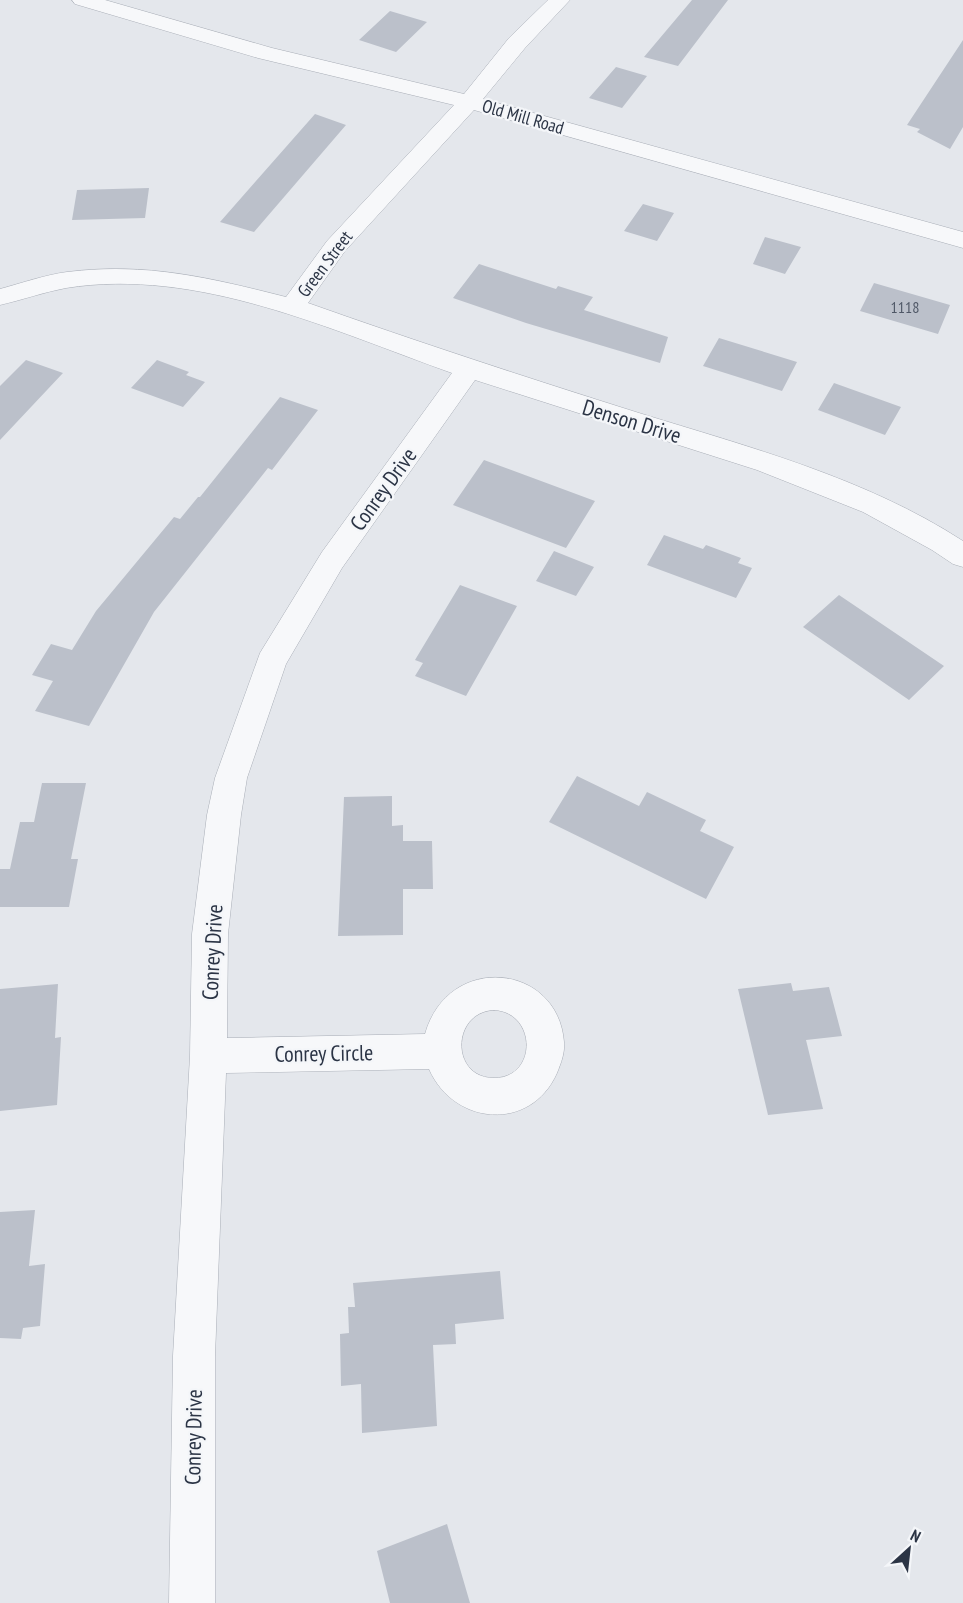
<svg xmlns="http://www.w3.org/2000/svg" width="963" height="1603" font-family="'PT Sans Narrow',sans-serif">
  <rect width="100%" height="100%" fill="#e4e7ec"/>
  <path fill="#bbc0ca" d="M692 0H728L678 66 644 57Z
    M390 11 427 22 396 52 359 40Z
    M963 40V127L950 149 917 132 920 129 907 125Z
    M616 67 647 76 622 108 589 98Z
    M315 114 346 125 254 232 220 222Z
    M149 188 145 218 72 220 77 190Z
    M643 204 674 213 657 241 624 231Z
    M765 237 801 247 785 274 753 264Z
    M479 264 556 289 558 286 593 297 584 310 668 337 660 363 526 323 453 298Z
    M874 283 950 305 938 334 860 311Z
    M719 338 797 362 782 391 703 366Z
    M26 360 63 373 0 440V386Z
    M157 360 189 372 186 375 205 382 183 407 131 388Z
    M834 383 901 407 885 435 818 410Z
    M280 397 318 410 272 470 268 468 154 612 89 726 35 711 53 681 32 675 51 644 72 650 96 611 174 517 180 519 198 497H200Z
    M484 460 595 501 566 548 453 505Z
    M664 535 703 549 706 545 741 558 738 563 752 568 736 598 647 565Z
    M554 551 594 567 576 596 536 581Z
    M460 585 517 606 466 696 415 676 423 663 415 660Z
    M839 595 944 666 909 700 803 627Z
    M577 776 639 806 647 792 706 820 700 831 734 847 706 899 549 822Z
    M42 783H86L71 859H78L69 907H0V869H10L20 822H34Z
    M392 796V826L403 825V841H432L433 889H403V935L338 936 344 797Z
    M791 983 793 991 829 987 842 1036 806 1040 823 1109 768 1115 738 989Z
    M58 984 55 1038 61 1037 57 1105 0 1111V989Z
    M35 1210 29 1266 45 1264 40 1326 23 1328 21 1339 0 1338V1212Z
    M500 1271 504 1319 455 1324 456 1344 433 1345 437 1426 362 1433 361 1384 341 1386 340 1334 349 1333 348 1307H355L353 1283Z
    M447 1524 470 1603H390L377 1551Z"/>
  <g fill="none" stroke-linecap="round" stroke-linejoin="round">
    <defs>
      <path id="minor" d="M72 0H105L272 48 464 94 509 38 548 0H570L525 48 483 99 963 232V248L474 110 345 251 308 303C418 342 528 378 639 413 749 447 866 478 963 541V567L953 564 932 550 863 512 757 470 475 380 342 568 286 664 247 778 241 815 228 934 227 1038 425 1034C448 952 558 963 564 1042 565 1053 561 1063 557 1073 531 1132 454 1126 429 1069L226 1073 215 1356V1603H169L173 1356 190 1056 192 934 207 815 215 778 260 653 322 552 452 373C331 330 198 267 66 288 44 292 22 300 0 305V289C22 283 45 275 67 272 146 262 211 278 286 297L327 241 454 105 258 58 75 4ZM494 1010C537 1012 538 1078 494 1078 450 1078 451 1012 494 1010Z"/>
    </defs>
    <use href="#minor" stroke="#a9aeb7" stroke-width="1"/>
    <use href="#minor" fill="#f7f8fa" fill-rule="evenodd"/>
  </g>
  <g text-anchor="middle" stroke-width="4.5" stroke-linejoin="round" paint-order="stroke">
    <g font-size="16" fill="#4f5766">
      <text x="905" y="313">1118</text>
    </g>
    <g font-size="18" fill="#2b3445" stroke="#f4f6f9">
      <text transform="translate(523 117) rotate(16)" y="6">Old Mill Road</text>
      <text transform="translate(325 264) rotate(-53)" y="6">Green Street</text>
    </g>
    <g font-size="22" fill="#2b3445" stroke="#f4f6f9">
      <text transform="translate(632 421) rotate(17)" y="8">Denson Drive</text>
      <text transform="translate(383 489) rotate(-54)" y="8">Conrey Drive</text>
      <text transform="translate(212 952) rotate(-87)" y="8">Conrey Drive</text>
      <text transform="translate(324 1053) rotate(-1)" y="8">Conrey Circle</text>
      <text transform="translate(193 1437) rotate(-89)" y="8">Conrey Drive</text>
    </g>
  </g>
  <g transform="translate(909 1549) rotate(27)" stroke="#f4f6f9" stroke-width="4.5" paint-order="stroke">
  <path d="M0-4.5L10 22L0 15L-10 22Z" fill="#2b3445"/>
  <text y="-9" font-size="16" font-weight="bold" text-anchor="middle" fill="#2b3445">N</text>
  </g>
</svg>
